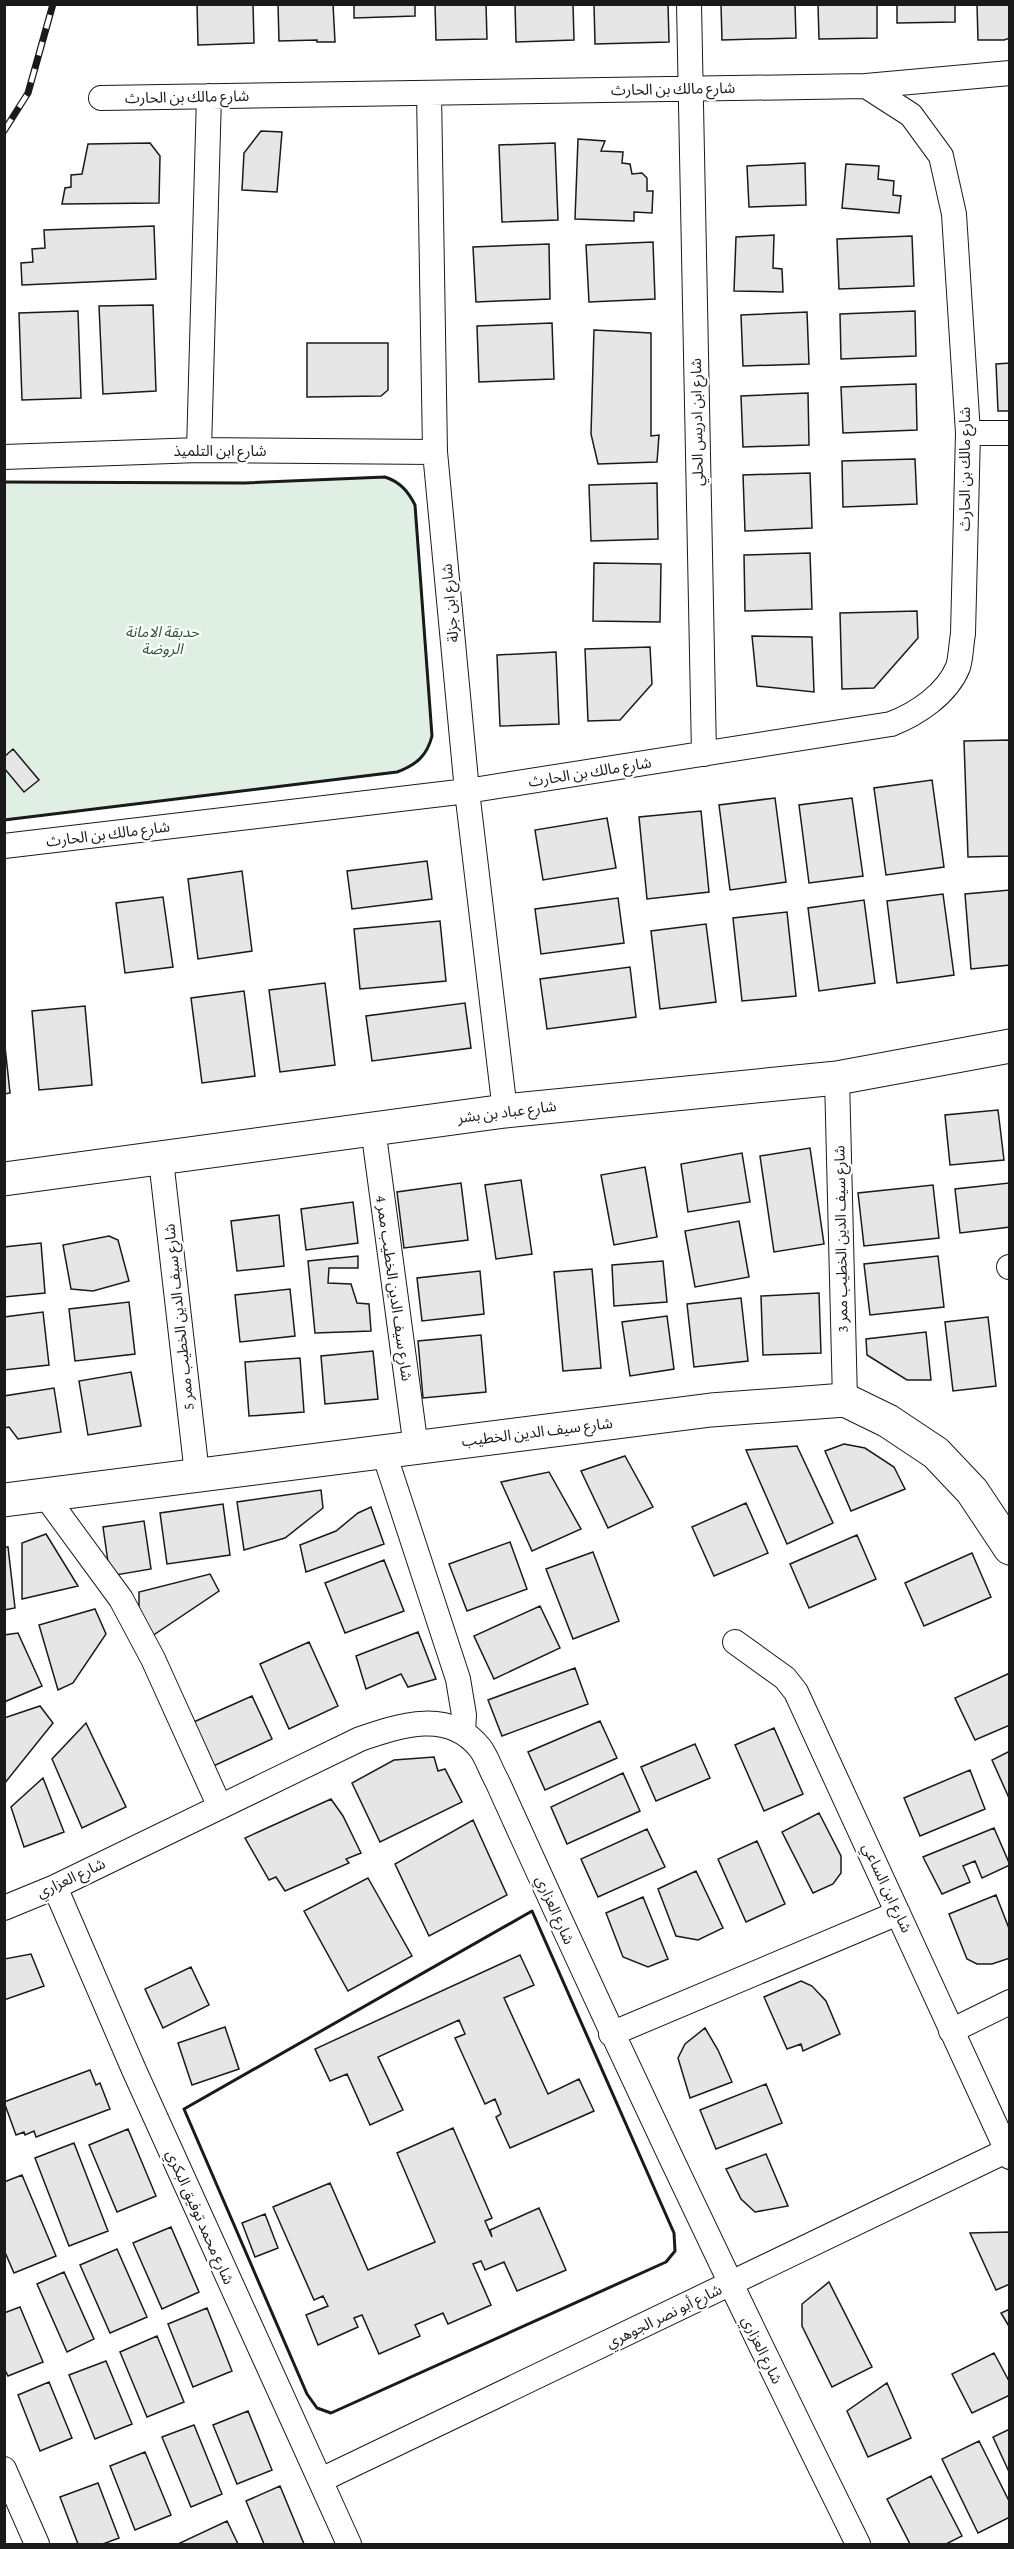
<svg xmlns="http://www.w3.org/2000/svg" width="1014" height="2549" font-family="'Crimson Pro','Noto Sans Arabic',serif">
  <rect width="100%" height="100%" fill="#fff"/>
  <path fill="#e0efe3" stroke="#6a6a6a" stroke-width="1.5" d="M385 477C400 482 408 491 415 505L432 736C427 756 416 765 397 772L5 820 4 482 245 483Z"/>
  <path fill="#e6e6e6" stroke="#1a1a1a" stroke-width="1.5" d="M197 4H253L254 43 198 45Z
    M278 4H333L335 42H317V40L279 41Z
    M354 4H415V16L354 18Z
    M435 4H486L487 39 436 40Z
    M515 4H573L574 40 516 42Z
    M594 4H668L669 42 595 44Z
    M721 4H795L796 38 722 40Z
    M818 4H877V38L819 39Z
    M897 4H955V22L897 23Z
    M977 4H1010V38L1004 40H978Z
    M261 131 282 132 277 192 242 190 244 153Z
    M578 139 605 141 601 151 623 152 622 163 630 164 632 174 642 173 647 178V191H653L652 213 634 212V221L575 219Z
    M150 143 160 156 159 203 62 204 65 188 71 187V175L82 174 88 144Z
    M555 143 558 220 502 222 499 145Z
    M805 163 806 205 749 207 747 166Z
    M846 164 879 166 878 179 894 181 893 195 901 196 899 213 842 208Z
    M154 226 156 279 22 285 21 263 33 262 32 249 45 248 44 230Z
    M774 235 773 268 782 269 783 292 734 291 736 237Z
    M912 236 914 286 839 289 837 239Z
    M653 242 655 299 589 302 586 245Z
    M549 244 550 299 476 302 473 247Z
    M153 305 156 391 103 394 99 306Z
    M78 311 81 398 22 400 19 313Z
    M915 311 916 356 841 359 840 314Z
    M807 312 809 364 743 366 741 315Z
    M552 323 554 379 479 382 477 326Z
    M594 330 651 333V436L659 435 657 462 598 464 591 434Z
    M307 343H388V390L381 396 307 397Z
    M1010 363V411H998L996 364Z
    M916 384 917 430 843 433 841 387Z
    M808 393 809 445 743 447 741 396Z
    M915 459 917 504 843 507 842 461Z
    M810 473 812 528 745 531 743 475Z
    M657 483 658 539 591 541 589 485Z
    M810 553 812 609 745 611 744 555Z
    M594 563 661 564 660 622 593 621Z
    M917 611 918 638 874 688 842 689 840 613Z
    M752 636 812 637 814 692 757 686Z
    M650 647 652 684 620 720 588 721 585 649Z
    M556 652 559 724 500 726 497 655Z
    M1009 740 1010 856 968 857 964 741Z
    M13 749 39 780 24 792 4 768V757Z
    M932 780 944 867 886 875 874 788Z
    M775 798 786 882 730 890 719 805Z
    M852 798 863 876 809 883 799 805Z
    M701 811 709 892 647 899 639 817Z
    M607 818 616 868 543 880 535 830Z
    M427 861 432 899 352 909 347 871Z
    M242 871 252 951 198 959 188 879Z
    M1010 890V965L971 969 965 894Z
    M943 894 954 975 897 983 887 901Z
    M163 897 173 967 125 973 116 903Z
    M618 898 624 943 541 954 535 909Z
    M864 900 875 983 819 991 808 908Z
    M787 912 796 996 742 1001 733 918Z
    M440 921 446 981 360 989 354 929Z
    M706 924 716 1002 660 1009 651 931Z
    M630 967 636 1017 547 1029 540 979Z
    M325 983 335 1065 280 1072 269 990Z
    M244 991 255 1076 202 1083 191 998Z
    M465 1003 471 1048 372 1061 366 1016Z
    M85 1006 92 1085 39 1090 32 1011Z
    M4 1037 10 1093 4 1094Z
    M998 1110 1004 1160 950 1165 945 1115Z
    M810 1148 824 1244 774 1252 760 1156Z
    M742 1153 750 1202 688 1212 681 1164Z
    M645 1167 657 1237 614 1245 601 1175Z
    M521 1180 532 1254 496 1259 485 1185Z
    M461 1183 468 1240 404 1248 397 1192Z
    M1009 1183 1010 1227 960 1233 955 1189Z
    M933 1185 939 1238 864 1246 858 1193Z
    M353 1202 358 1243 306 1250 301 1209Z
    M279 1215 284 1266 237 1271 231 1221Z
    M739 1221 749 1277 695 1287 685 1231Z
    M109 1236 118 1240 129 1281 93 1291 71 1289 63 1245Z
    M41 1243 45 1293 4 1297V1247Z
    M358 1256V1268H329L328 1283 351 1284 357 1303 369 1304 371 1331 315 1333 308 1261Z
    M938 1256 944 1307 870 1315 864 1264Z
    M663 1261 667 1302 614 1306 612 1265Z
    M592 1269 601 1368 563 1371 554 1272Z
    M480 1271 484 1314 422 1321 417 1278Z
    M290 1289 295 1336 240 1342 235 1295Z
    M819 1293 821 1353 763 1355 761 1296Z
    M741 1298 748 1361 694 1367 687 1304Z
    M129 1302 135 1354 75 1361 69 1309Z
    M43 1312 49 1365 4 1370V1317Z
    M667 1316 674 1369 630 1376 622 1322Z
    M988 1317 996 1386 953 1391 945 1322Z
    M926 1332 931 1380H907L867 1355 866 1339Z
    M481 1335 486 1392 423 1398 418 1341Z
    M373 1351 378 1399 325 1404 321 1356Z
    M300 1358 304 1412 249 1416 245 1362Z
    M131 1372 141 1426 88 1435 79 1381Z
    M54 1388 61 1432 18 1439 9 1427 4 1428V1396Z
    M844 1444 865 1448 894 1467 905 1489 851 1511 825 1451Z
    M797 1446 833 1523 787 1544 746 1450Z
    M625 1456 653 1507 608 1528 581 1471Z
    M549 1472 581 1529 532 1551 501 1482Z
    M321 1490 323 1508 285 1538 244 1550 237 1502Z
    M746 1503 768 1553 714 1576 692 1527Z
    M223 1504 230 1555 167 1564 160 1513Z
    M371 1507 384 1544 306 1572 300 1545 336 1531 358 1513Z
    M144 1521 151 1569 110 1576 103 1527Z
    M46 1534 78 1586 22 1599V1543Z
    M857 1535 876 1579 809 1608 790 1564Z
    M510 1542 527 1589 467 1611 449 1564Z
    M4 1547H8L15 1608 4 1610Z
    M593 1552 619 1621 573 1639 546 1569Z
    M972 1553 991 1597 924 1626 905 1583Z
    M384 1560 404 1611 345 1633 325 1583Z
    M210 1574 219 1591 152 1636 139 1619V1592Z
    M540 1606 560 1648 494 1679 474 1636Z
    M95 1609 106 1634 73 1683 58 1690 39 1625Z
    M418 1632 436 1679 408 1687 401 1674 366 1689 356 1656Z
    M18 1633 42 1686 4 1702V1635Z
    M309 1642 338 1706 289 1729 260 1664Z
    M575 1668 588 1704 502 1736 488 1700Z
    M1010 1673V1725L975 1740 955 1698Z
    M252 1696 272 1739 207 1769 187 1725Z
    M40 1706 53 1723 4 1784V1718Z
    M600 1721 617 1758 545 1790 528 1752Z
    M86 1723 126 1807 82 1828 52 1759Z
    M774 1728 803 1794 764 1811 735 1745Z
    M695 1744 710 1778 656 1801 641 1767Z
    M1010 1751V1797L1009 1798 992 1760Z
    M434 1757 438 1771 445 1769 462 1802 380 1842 352 1783 394 1760Z
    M970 1770 985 1809 920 1836 904 1798Z
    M623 1773 640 1811 567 1844 551 1807Z
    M43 1778 64 1832 24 1847 11 1807Z
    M331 1799 343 1816 361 1853 346 1859 349 1863 285 1891 276 1877 269 1880 245 1838Z
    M819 1813 841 1856V1873L833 1884 813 1893 782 1832Z
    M473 1820 507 1895 429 1936 395 1864Z
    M994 1828 1010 1865 982 1878 975 1861 963 1866 970 1882 942 1894 923 1857Z
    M647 1829 665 1867 598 1897 581 1859Z
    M757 1841 785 1904 746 1922 718 1859Z
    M696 1871 723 1928 698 1940 676 1936 658 1889Z
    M368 1878 412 1956 348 1991 304 1911Z
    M996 1895 1010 1931V1958L992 1964H977L967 1959 949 1914Z
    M643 1897 668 1959 648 1967 623 1957 606 1913Z
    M31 1954 44 1986 4 2000V1959Z
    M520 1955 534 1985 504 1998 548 2094 579 2079 594 2111 510 2148 496 2117 501 2114 495 2099 485 2104 455 2038 465 2034 459 2020 378 2057 403 2110 370 2125 347 2074 330 2081 315 2049Z
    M191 1967 209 2005 163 2028 145 1989Z
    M801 1981 812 1986 826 2001 840 2034 803 2051 801 2044 787 2049 764 1997Z
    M225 2027 239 2069 192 2085 178 2043Z
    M705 2028 718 2050 732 2082 690 2098 678 2058 685 2044Z
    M90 2070 96 2085 100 2083 110 2109 36 2137 34 2131 25 2135 24 2132 16 2135 4 2102Z
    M766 2084 782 2123 716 2149 700 2110Z
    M453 2128 492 2218 485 2221 492 2237 490 2230 539 2208 566 2270 517 2291 504 2262 485 2270 481 2261 473 2264 491 2305 448 2324 443 2313 415 2325 420 2336 379 2354 362 2315 354 2318 358 2327 318 2345 306 2315 328 2306 323 2296 314 2300 273 2207 330 2183 368 2270 435 2242 397 2153Z
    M128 2129 156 2196 117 2212 89 2145Z
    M74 2143 108 2231 69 2246 35 2158Z
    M766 2154 788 2206 755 2212 741 2199 726 2169Z
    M22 2175 56 2256 14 2273 4 2250V2182Z
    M265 2214 278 2248 255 2257 242 2223Z
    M171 2227 199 2292 162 2309 133 2243Z
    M1010 2232V2284L996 2290 970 2233Z
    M117 2249 147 2317 110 2333 80 2265Z
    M64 2272 94 2339 67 2352 37 2284Z
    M829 2282 872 2367 832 2387 802 2326V2304Z
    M20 2307 43 2362 8 2376 4 2368V2313Z
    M207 2308 232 2371 193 2387 168 2324Z
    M1010 2309V2328L1001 2313Z
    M157 2336 184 2402 147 2417 120 2352Z
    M994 2353 1010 2383V2395L972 2413 952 2374Z
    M106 2361 132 2424 95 2439 69 2375Z
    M49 2382 72 2438 40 2451 18 2395Z
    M887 2383 911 2438 868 2457 847 2411Z
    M248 2411 272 2470 237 2484 213 2425Z
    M194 2425 222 2494 191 2507 162 2437Z
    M1010 2429V2474L993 2437Z
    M979 2441 1010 2503V2517L978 2533 942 2459Z
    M145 2452 171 2515 135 2530 110 2466Z
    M931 2476 962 2536 946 2544H910L887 2499Z
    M98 2483 119 2538 103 2544H78L60 2497Z
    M280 2486 304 2544H264L246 2501Z
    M227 2521 238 2544H178Z"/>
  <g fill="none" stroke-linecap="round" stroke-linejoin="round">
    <defs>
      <path id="street" d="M689 4 704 754
        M866 86 1010 73
        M429 93 435 452 467 791 505 1111
        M968 433H1010
        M199 450 209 96
        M4 457 199 450 435 452
        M4 846 467 791 891 724C917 714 947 694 958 667 961 658 961 644 963 634L968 433 954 214 941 156 911 115 866 86 101 98
        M837 1078 845 1400
        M373 1128 416 1448
        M161 1160 197 1474
        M1009 1267H1010
        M384 1453 458 1679 464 1715 463 1732
        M44 1494 121 1599 153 1659 220 1807
        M735 1642 785 1678 796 1692 1010 2157
        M55 1887 134 2070 349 2544
        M4 1908 55 1887 360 1739C401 1725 449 1709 480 1748 487 1757 491 1771 497 1781 613 2038 733 2292 858 2544
        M951 2031 1010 2002
        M611 2034 898 1913
        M4 2469 37 2544
        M321 2480 1006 2151"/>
      <path id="secondary" d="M4 1179 505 1111 837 1078 1010 1046
        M4 1500 711 1410 845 1400 888 1421 936 1453 972 1491 1010 1548"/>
    </defs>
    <use href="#street" stroke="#1a1a1a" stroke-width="26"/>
    <use href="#secondary" stroke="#1a1a1a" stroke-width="35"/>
    <use href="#street" stroke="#fff" stroke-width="24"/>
    <use href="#secondary" stroke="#fff" stroke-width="33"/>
    <defs>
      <path id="rail" d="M4 131 28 93 53 4"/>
    </defs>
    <use href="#rail" stroke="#1a1a1a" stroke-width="7"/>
    <use href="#rail" stroke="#fff" stroke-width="4.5" stroke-dasharray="14" stroke-linecap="butt"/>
    <path stroke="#1a1a1a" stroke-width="3" d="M4 482 245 483 385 477C400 482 408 491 415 505L432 736C427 756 416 765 397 772L4 820
      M532 1911 674 2233 675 2251 666 2262 331 2413 317 2408 307 2394 184 2109Z"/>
  </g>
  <g text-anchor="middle" stroke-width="4.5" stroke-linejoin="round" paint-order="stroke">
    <g font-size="15" fill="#1a1a1a" stroke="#fff">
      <text transform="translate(673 89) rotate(-1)" y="5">شارع مالك بن الحارث</text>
      <text transform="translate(187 97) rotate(-1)" y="5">شارع مالك بن الحارث</text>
      <text transform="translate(697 422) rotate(-91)" y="5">شارع ابن ادريس الحلي</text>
      <text x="220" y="456">شارع ابن التلميذ</text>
      <text transform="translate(965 469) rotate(-90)" y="5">شارع مالك بن الحارث</text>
      <text transform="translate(450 603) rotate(-95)" y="5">شارع ابن جزلة</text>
      <text transform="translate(590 772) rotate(-9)" y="5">شارع مالك بن الحارث</text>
      <text transform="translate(108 834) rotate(-7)" y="5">شارع مالك بن الحارث</text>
      <text transform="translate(507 1112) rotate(-7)" y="5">شارع عباد بن بشر</text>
      <text transform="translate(841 1239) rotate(-91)" y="5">شارع سيف الدين الخطيب ممر 3</text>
      <text transform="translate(394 1288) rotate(82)" y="5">شارع سيف الدين الخطيب ممر 4</text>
      <text transform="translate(179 1317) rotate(-96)" y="5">شارع سيف الدين الخطيب ممر 5</text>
      <text transform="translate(537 1432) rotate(-7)" y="5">شارع سيف الدين الخطيب</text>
      <text transform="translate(71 1878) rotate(-25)" y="5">شارع العزاري</text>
      <text transform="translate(887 1888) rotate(65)" y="5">شارع ابن الساعي</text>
      <text transform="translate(555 1910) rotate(66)" y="5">شارع العزاري</text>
      <text transform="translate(200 2217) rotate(66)" y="5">شارع محمد توفيق البكري</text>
      <text transform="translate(664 2316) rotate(-26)" y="5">شارع أبو نصر الجوهري</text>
      <text transform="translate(762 2350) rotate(64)" y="5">شارع العزاري</text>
    </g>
    <g font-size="15" font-style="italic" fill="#2b5a34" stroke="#fff">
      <text x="162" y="637">حدبقة الامانة<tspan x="162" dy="17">الروضة</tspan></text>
    </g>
  </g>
  <rect width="1014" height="2549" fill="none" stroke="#1a1a1a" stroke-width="12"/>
</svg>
